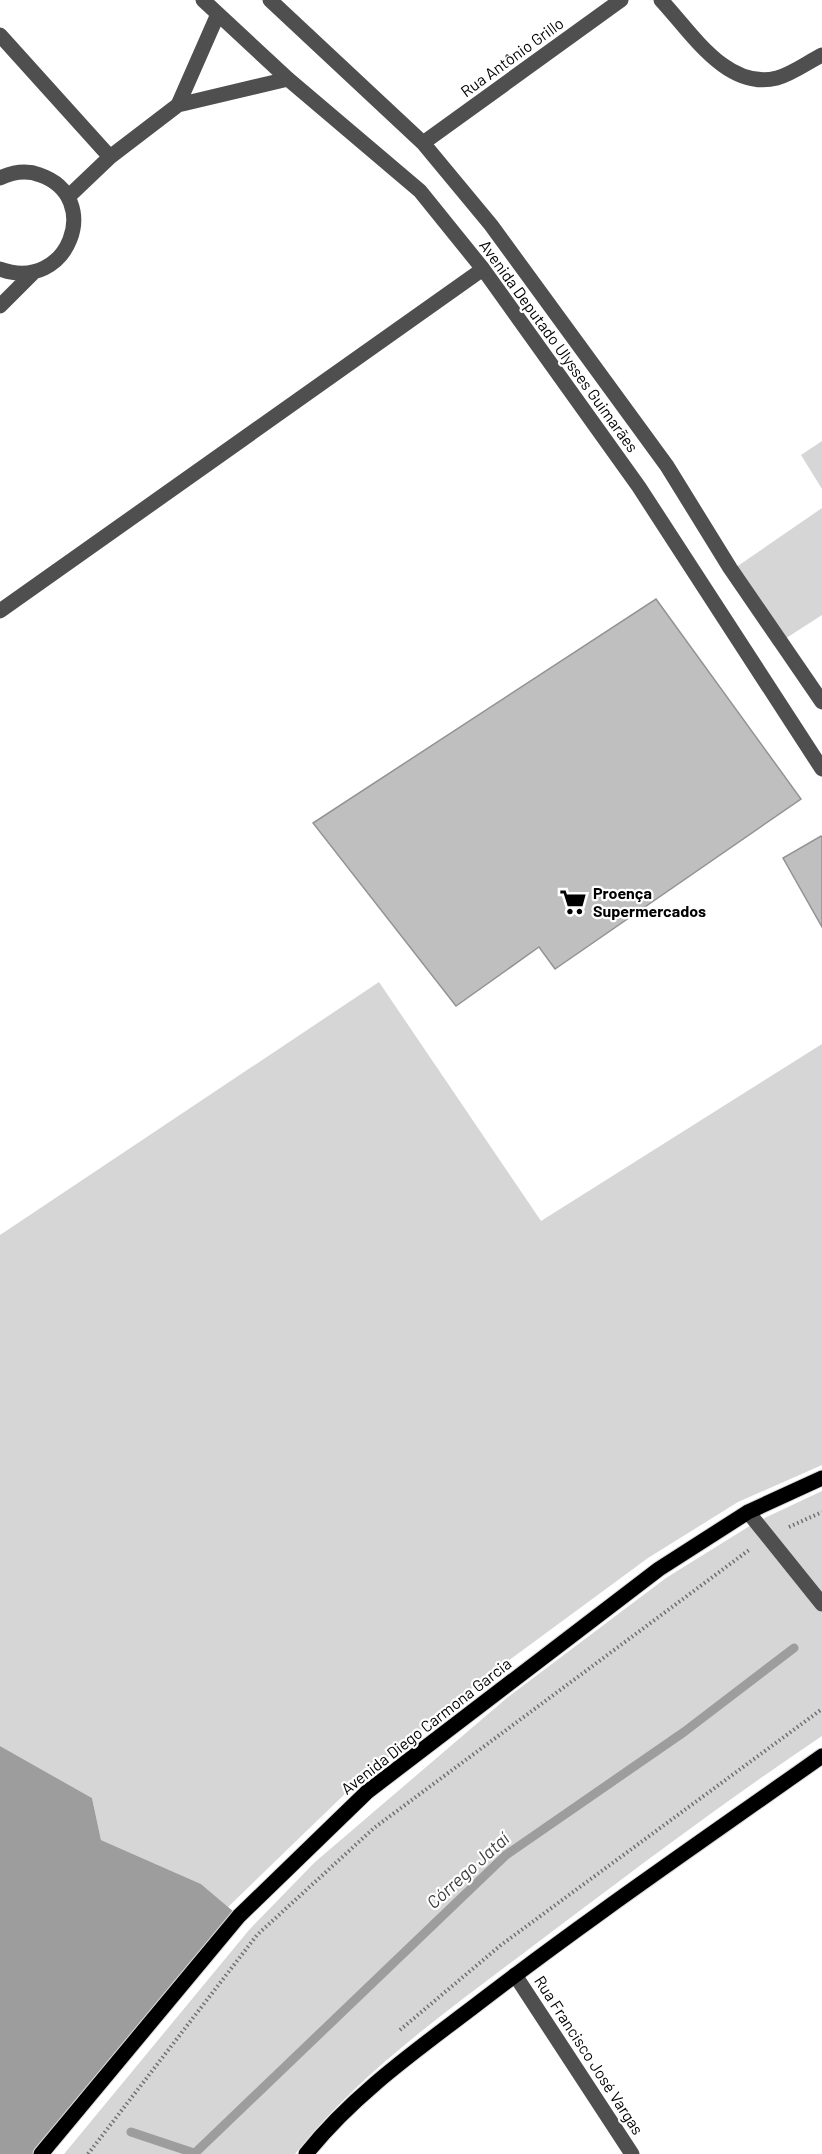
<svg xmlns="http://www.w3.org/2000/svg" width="822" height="2154" font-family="Barlow,sans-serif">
  <rect width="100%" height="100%" fill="#fff"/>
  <path fill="#d6d6d6" d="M822 441V489L801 455Z
    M822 508V615L774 646 726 574Z
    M379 982 541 1221 822 1044V1465L738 1502 648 1558 481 1681 352 1787 228 1907 201 1884 101 1840 92 1798 0 1746V1235Z
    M822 1491V1736C722 1803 626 1876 529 1949 446 2012 360 2072 295 2154H64L249 1930 315 1862 508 1697 666 1578 756 1522Z"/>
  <path fill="#9d9d9d" d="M0 1746 92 1798 101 1840 201 1884 234 1912 34 2154H0Z"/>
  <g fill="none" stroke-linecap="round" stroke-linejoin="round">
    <path stroke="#9d9d9d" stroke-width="9" d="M131 2132 194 2153
      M194 2154 506 1855 684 1732 794 1648"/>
  </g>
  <path fill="#bfbfbf" stroke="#939393" stroke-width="1.5" d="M656 599 801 799 555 969 539 947 456 1006 313 823Z
    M821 836 822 838V927L783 858Z"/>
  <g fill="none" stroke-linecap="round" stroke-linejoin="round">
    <defs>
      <path id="major" d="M41 2154 239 1916 367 1792 659 1569 748 1512 822 1478
        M306 2154C352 2096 414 2052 472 2008 586 1920 705 1839 822 1756"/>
    </defs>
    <use href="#major" stroke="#dbdbdb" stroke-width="17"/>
    <path stroke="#717171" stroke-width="4" stroke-dasharray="1.5 3" stroke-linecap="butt" d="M789 1527 822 1512
      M400 2030 501 1945 822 1709
      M88 2154 257 1935 374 1828 749 1550"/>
    <path stroke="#4f4f4f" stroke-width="15" d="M203 0 288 79 420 191 483 269 639 487 822 769
      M270 0 423 143 491 225 667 466 730 568 822 702
      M661 0C691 32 727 91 777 78 792 74 808 62 822 55
      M0 35 110 157
      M178 105 218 14
      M423 143 621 0
      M0 178C13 172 27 170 40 175 104 197 69 294 0 269
      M68 197 110 157 178 105 288 79
      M0 306 32 274
      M0 611 483 269
      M748 1512 822 1604
      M515 1975 632 2154"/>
    <use href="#major" stroke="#000" stroke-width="15"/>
  </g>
  <defs>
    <symbol id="supermarket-bare" viewBox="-9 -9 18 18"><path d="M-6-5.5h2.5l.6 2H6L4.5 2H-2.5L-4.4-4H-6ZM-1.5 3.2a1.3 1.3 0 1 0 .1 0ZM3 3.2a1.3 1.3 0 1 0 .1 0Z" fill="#000" stroke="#fff" stroke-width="2.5" paint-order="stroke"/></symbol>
  </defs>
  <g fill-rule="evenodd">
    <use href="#supermarket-bare" x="554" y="883" width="38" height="38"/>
  </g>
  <g text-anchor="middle" stroke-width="4.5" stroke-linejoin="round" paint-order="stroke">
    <g font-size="16" fill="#000" stroke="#fff">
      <text transform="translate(512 57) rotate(-36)" y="6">Rua Antônio Grillo</text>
      <text transform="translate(559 346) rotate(54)" y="6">Avenida Deputado Ulysses Guimarães</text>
      <text transform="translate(426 1726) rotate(-38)" y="6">Avenida Diego Carmona Garcia</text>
      <text transform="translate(589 2055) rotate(57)" y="6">Rua Francisco José Vargas</text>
    </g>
    <g font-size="16" font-weight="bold" fill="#000" stroke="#fff" text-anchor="start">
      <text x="593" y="899">Proença<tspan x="593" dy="18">Supermercados</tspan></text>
    </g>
    <g font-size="18" font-style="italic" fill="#3e3e3e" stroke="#fff">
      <text transform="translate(468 1871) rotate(-42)" y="6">Córrego Jataí</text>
    </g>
  </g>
</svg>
